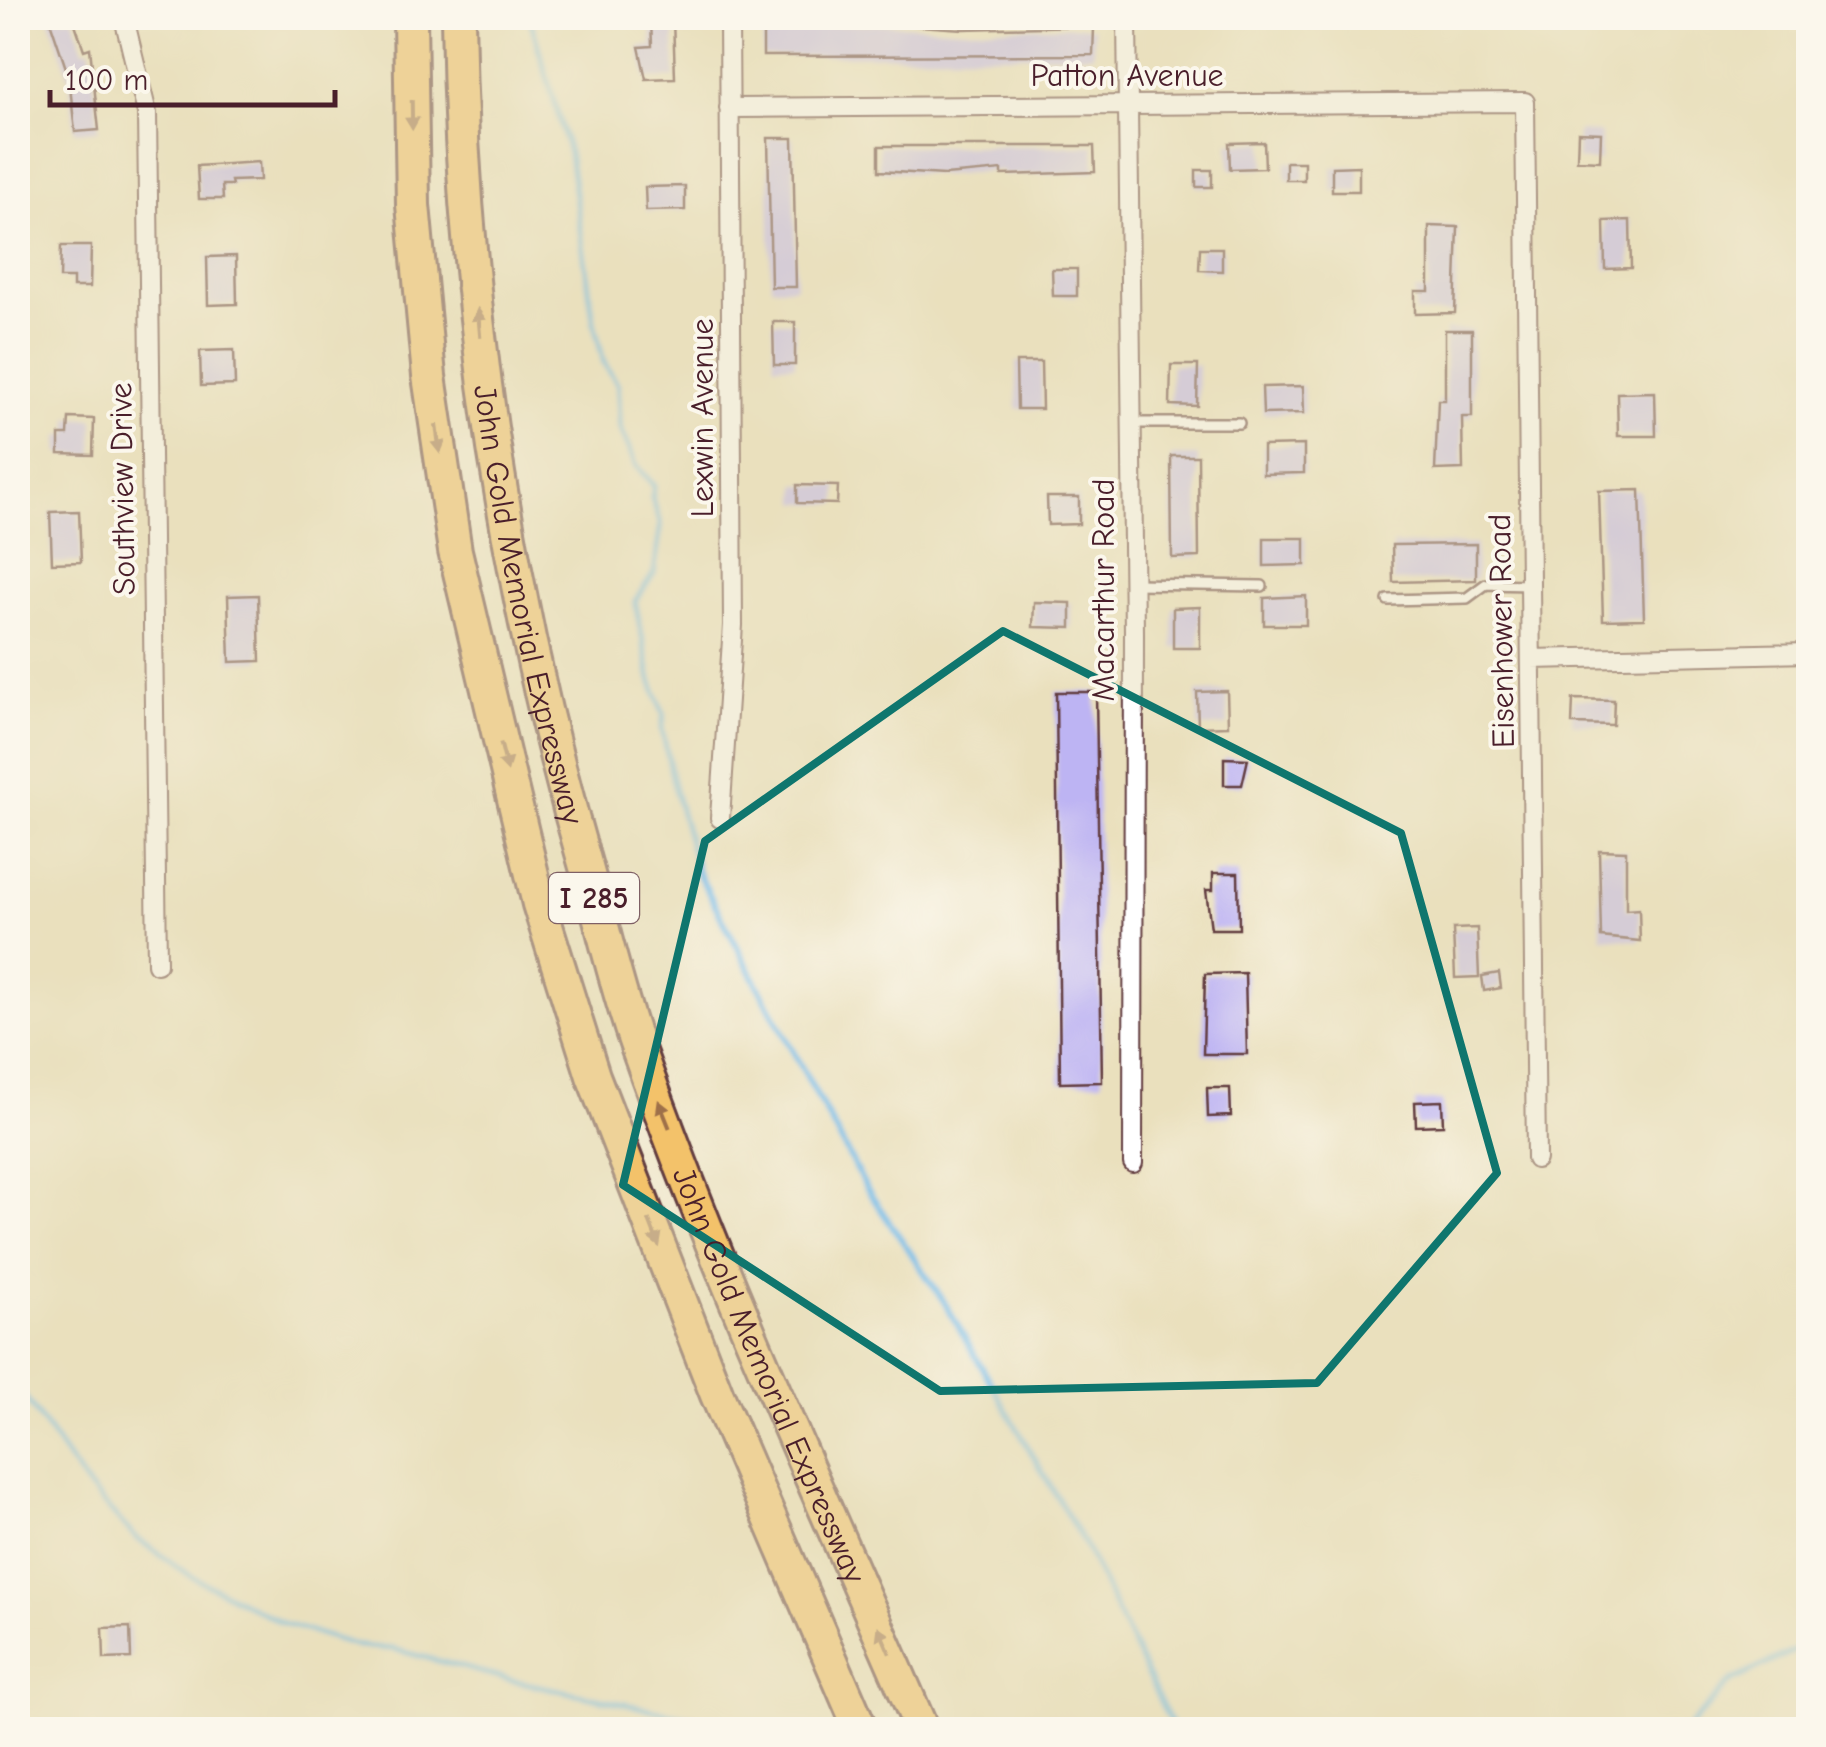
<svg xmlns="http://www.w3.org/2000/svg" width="1826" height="1747" font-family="'Comic Neue',sans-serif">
  <rect width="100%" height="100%" fill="#fbf7ec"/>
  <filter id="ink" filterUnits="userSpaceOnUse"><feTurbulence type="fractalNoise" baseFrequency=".01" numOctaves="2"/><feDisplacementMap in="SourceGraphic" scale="20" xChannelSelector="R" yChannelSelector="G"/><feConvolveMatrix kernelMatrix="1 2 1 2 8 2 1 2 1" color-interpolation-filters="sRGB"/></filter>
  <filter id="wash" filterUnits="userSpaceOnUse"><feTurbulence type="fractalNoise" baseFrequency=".0048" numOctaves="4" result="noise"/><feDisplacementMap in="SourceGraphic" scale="40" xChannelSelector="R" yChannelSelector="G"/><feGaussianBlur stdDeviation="2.25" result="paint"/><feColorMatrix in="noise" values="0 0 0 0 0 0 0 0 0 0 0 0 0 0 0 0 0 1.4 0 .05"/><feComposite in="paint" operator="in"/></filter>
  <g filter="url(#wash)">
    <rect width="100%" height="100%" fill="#eae0bd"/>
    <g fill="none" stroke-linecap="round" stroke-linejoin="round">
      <path stroke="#6db8e6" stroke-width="6" d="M530 18 569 153 594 323 604 363 618 385 620 427 636 465 654 486 652 498 661 524 654 573 635 601 651 680 664 715 662 729 675 791 697 871 866 1188 943 1300 1083 1542 1174 1730
        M18 1387 87 1486 136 1538 191 1576 285 1624 358 1646 393 1649 511 1680 706 1721 788 1730
        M1686 1730 1730 1682 1808 1644"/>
    </g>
    <g id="blocks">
      <path fill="#bdb4f3" d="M49 18H73L84 50 90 48 99 130 75 132 69 77Z
        M651 18H673L675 78 646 79 639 47 652 46Z
        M889 24 963 29 1081 26 1094 28 1093 55 763 56V28Z
        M1578 132 1601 133 1600 161 1577 160Z
        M768 138H793L796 287H771Z
        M1264 142 1265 168 1230 169 1229 143Z
        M879 146H1094L1095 172 1002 175V170L945 175 879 171Z
        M259 162 260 180 231 181 232 185H222L223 199H199L197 166Z
        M1286 162H1304V180H1286Z
        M1359 166V191H1332V167Z
        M1196 170H1212V187H1196Z
        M685 186V210L646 211 645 187Z
        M1630 220 1631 268 1605 269 1604 221Z
        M1429 226 1458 227 1455 313 1415 314V291H1429Z
        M61 246H91L90 287H73V278H60Z
        M1200 248H1222V271L1199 270Z
        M236 256 237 304 208 305 207 257Z
        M1052 269H1077V296H1053Z
        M773 322H795V365H774Z
        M1445 330H1472V417H1462L1463 469 1435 470 1438 400H1445Z
        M234 350 235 385 201 386 200 351Z
        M1016 362H1041L1042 409H1017Z
        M1171 365H1198L1197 406 1170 405Z
        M1303 386 1304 413 1263 414 1262 387Z
        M1655 392 1656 436H1618L1617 393Z
        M69 418 94 419 93 455 59 454V435H68Z
        M1304 445V473L1263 474V446Z
        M1171 456H1198L1199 557 1172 558Z
        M797 485 838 486 837 504 797 503Z
        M1640 490 1644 619 1603 620 1599 491Z
        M1047 497H1079V524L1048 525Z
        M79 511 81 562 52 563 50 512Z
        M1264 538H1305V565L1264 566Z
        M1476 544V580L1393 582 1392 545Z
        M258 595 260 661 230 662 228 596Z
        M1306 596V625H1264V598Z
        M1034 602 1071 603V628L1033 627Z
        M1200 607V648H1173V608Z
        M1227 691 1228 726 1198 727 1197 692Z
        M1056 692H1096L1102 1082 1060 1083Z
        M1573 699 1614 700 1613 725 1572 724Z
        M1224 758 1248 759 1242 785H1224Z
        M1599 850 1626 851V910L1639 909 1640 941 1601 937Z
        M1213 873H1238L1239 929H1211L1206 890H1213Z
        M1477 928 1479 977 1455 978 1453 929Z
        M1245 973 1247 1054H1203L1205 974Z
        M1499 973 1501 988 1484 991 1482 976Z
        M1207 1088H1230L1231 1116 1208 1117Z
        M1442 1101 1443 1125 1416 1126 1415 1102Z
        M130 1627 131 1658 104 1659 103 1628Z"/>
    </g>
  </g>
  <g filter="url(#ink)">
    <use href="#blocks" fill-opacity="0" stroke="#623c41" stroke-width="2.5"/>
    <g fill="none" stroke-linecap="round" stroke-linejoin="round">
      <defs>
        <path id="lane" d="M1131 423H1239
          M1134 584 1262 586
          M1388 600 1467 598 1486 584 1530 585"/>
        <path id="street" d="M124 18 147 113 157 964
          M1127 18 1134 633 1133 1163
          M729 108 1525 102 1536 1159
          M1531 659 1808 653
          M720 818 733 625 729 18"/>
        <g id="highway">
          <path d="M410 18 413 205 429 376 455 551 539 904 593 1076 717 1395 861 1730"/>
          <path id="s1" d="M458 18C462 313 509 602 591 885 606 940 619 996 638 1049 720 1281 825 1505 922 1730"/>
        </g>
      </defs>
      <use href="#lane" stroke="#623c41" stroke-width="14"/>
      <use href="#street" stroke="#623c41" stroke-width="22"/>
      <use href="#highway" stroke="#623c41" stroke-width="38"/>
      <use href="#lane" stroke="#fff" stroke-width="9"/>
      <use href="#street" stroke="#fff" stroke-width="18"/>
      <use href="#highway" stroke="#f3c26a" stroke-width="32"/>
    </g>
    <defs><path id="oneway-solid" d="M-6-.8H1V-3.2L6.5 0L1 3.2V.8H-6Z" transform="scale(2.5)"/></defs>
    <g fill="#9e704a">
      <use href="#oneway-solid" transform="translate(412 115) rotate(89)"/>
      <use href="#oneway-solid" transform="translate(479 323) rotate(-95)"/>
      <use href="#oneway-solid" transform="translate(438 439) rotate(82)"/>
      <use href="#oneway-solid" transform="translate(504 757) rotate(76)"/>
      <use href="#oneway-solid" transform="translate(664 1114) rotate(-112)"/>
      <use href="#oneway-solid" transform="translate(654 1233) rotate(69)"/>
      <use href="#oneway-solid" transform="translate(884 1640) rotate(-113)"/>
    </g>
  </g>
  <path d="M0 0H1826V1747H0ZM1003 631 1401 833 1497 1173 1317 1383 940 1391 623 1185 705 841Z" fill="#eae0bd" fill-opacity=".55" fill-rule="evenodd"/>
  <path fill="none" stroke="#0f766e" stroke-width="8" stroke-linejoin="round" d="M1003 631 1401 833 1497 1173 1317 1383 940 1391 623 1185 705 841Z"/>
  <g text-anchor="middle" stroke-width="8" stroke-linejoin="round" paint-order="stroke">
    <rect fill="#fbf7ec" stroke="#7f6065" stroke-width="2.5" x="549" y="873" width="90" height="50" rx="8"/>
    <g font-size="30" font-weight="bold" fill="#4a1f2b">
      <text x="594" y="908">I 285</text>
    </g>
    <g font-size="32" fill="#4a1f2b" stroke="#fbf7ec">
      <text x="1127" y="86">Patton Avenue</text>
      <text transform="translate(702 418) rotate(-90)" y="11">Lexwin Avenue</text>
      <text transform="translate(122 489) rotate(-91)" y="11">Southview Drive</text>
      <text transform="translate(1103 590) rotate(-90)" y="11">Macarthur Road</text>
      <text dy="11" stroke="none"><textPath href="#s1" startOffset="592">John Gold Memorial Expressway</textPath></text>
      <text transform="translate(1501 631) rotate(-91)" y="11">Eisenhower Road</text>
      <text dy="11" stroke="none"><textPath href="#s1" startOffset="1402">John Gold Memorial Expressway</textPath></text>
    </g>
  </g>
  <rect width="1826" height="1747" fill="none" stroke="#fbf7ec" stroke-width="60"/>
  <path d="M50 90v15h285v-15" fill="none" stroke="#4a1f2b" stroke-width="5"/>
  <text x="65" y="90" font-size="30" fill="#4a1f2b" stroke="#fbf7ec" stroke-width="8" paint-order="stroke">100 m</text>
</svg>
